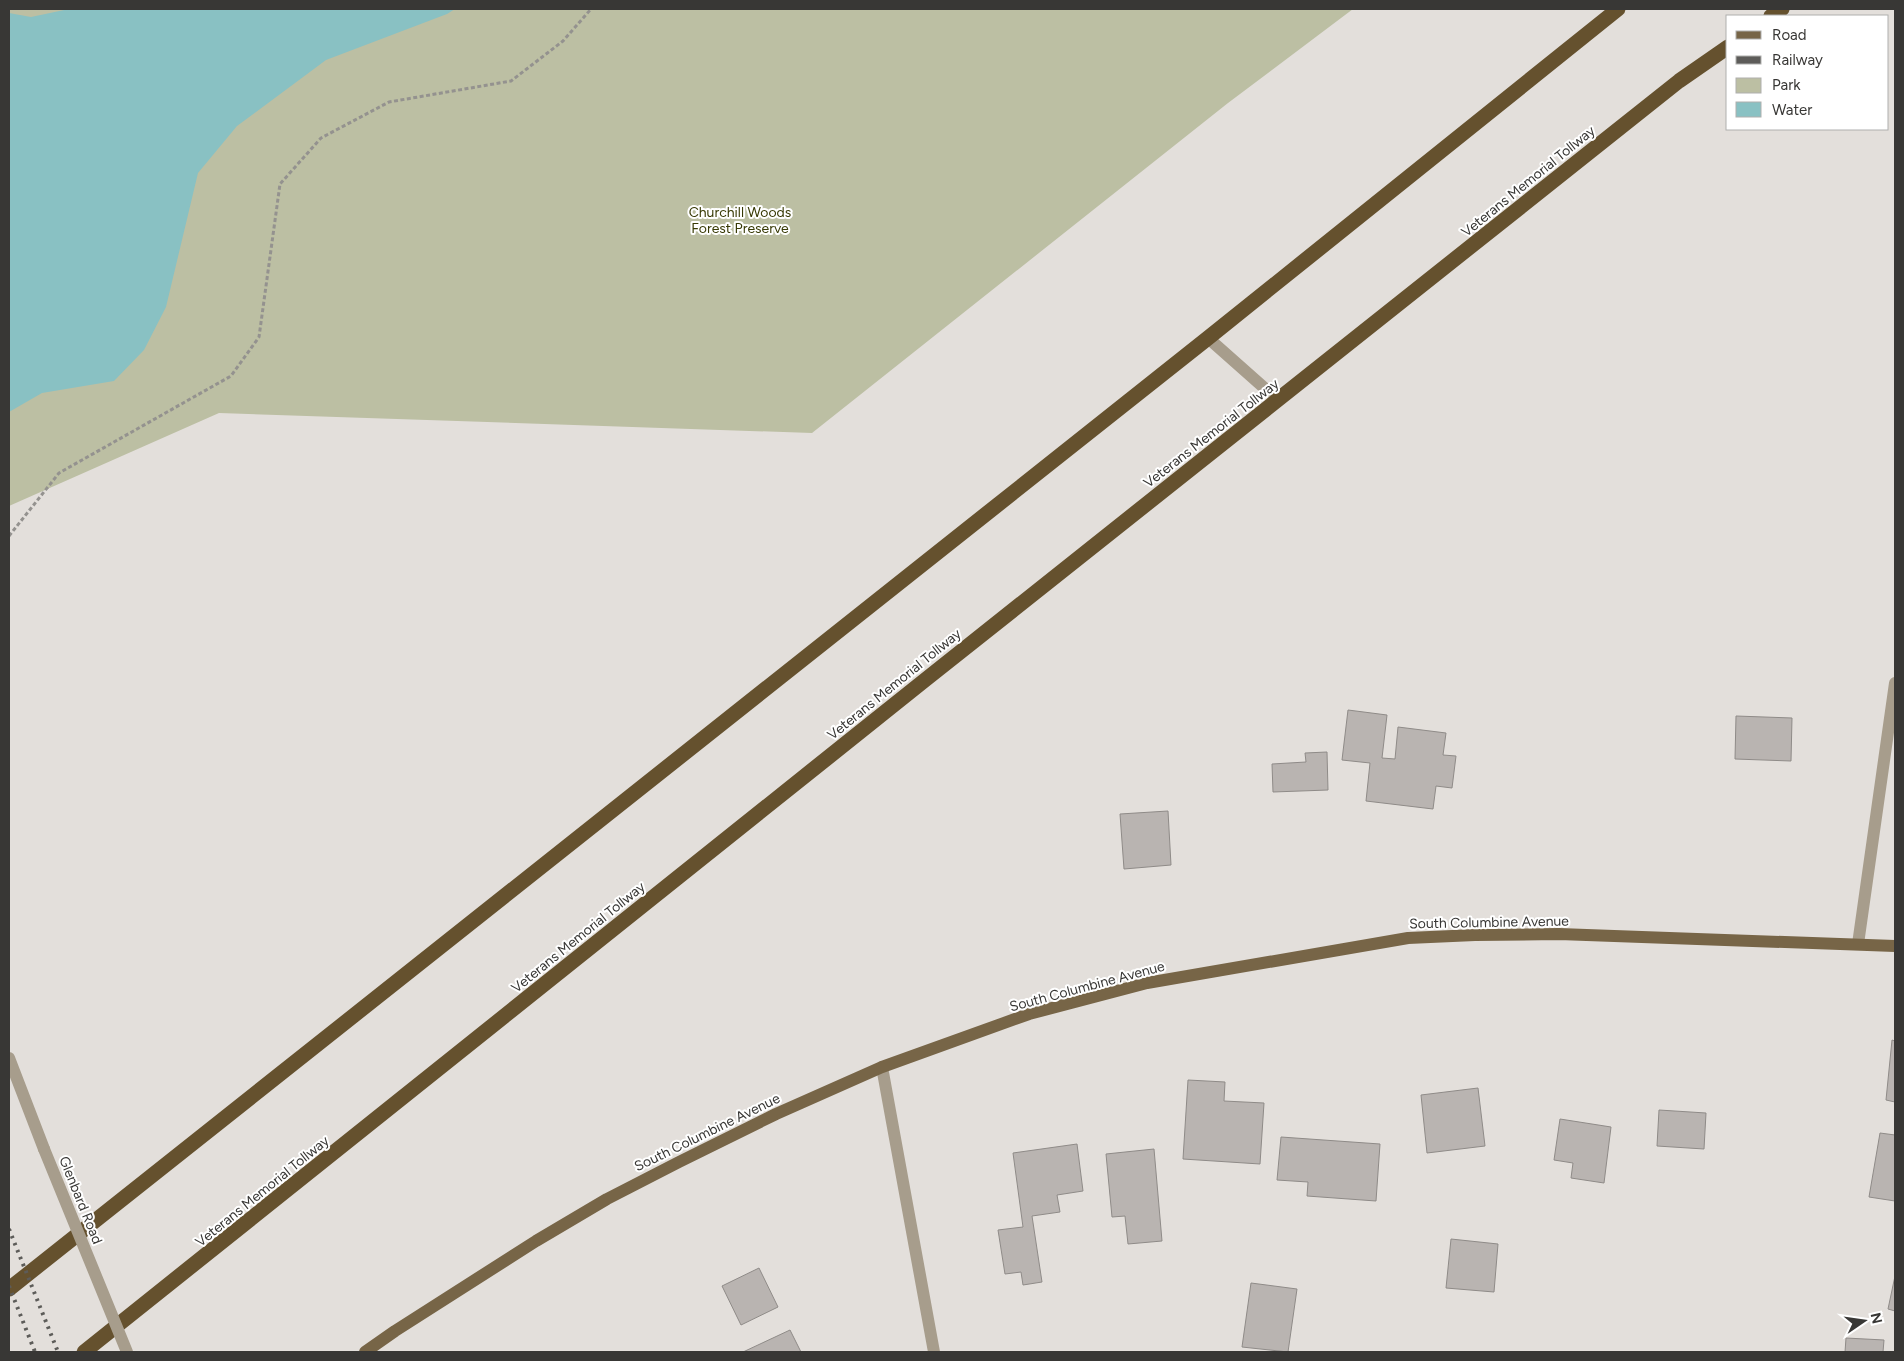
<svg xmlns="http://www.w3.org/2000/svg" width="1904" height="1361" font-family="Figtree,sans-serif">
  <rect width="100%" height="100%" fill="#e3dfdb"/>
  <path fill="#bcbfa3" d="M9 9H1353L1228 103 812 433 219 413 9 506Z"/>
  <path fill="#89c1c3" d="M69 9H455L447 14 326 60 237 126 198 173 166 307 144 350 114 381 42 393 9 412V13L31 17Z"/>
  <path fill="#b9b4b1" stroke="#8f8b88" d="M1348 710 1387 715 1382 758 1395 759 1398 727 1446 733 1443 755 1456 756 1452 788 1436 786 1433 809 1366 801 1370 763 1342 760Z
    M1736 716 1792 718 1791 761 1735 759Z
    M1327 752 1328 790 1273 792 1272 764 1306 762 1305 753Z
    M1168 811 1171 865 1124 869 1120 814Z
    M1892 1040 1895 1041V1102L1886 1100Z
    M1188 1080 1225 1082 1224 1101 1264 1103 1260 1164 1183 1159Z
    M1478 1088 1485 1146 1427 1153 1421 1095Z
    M1659 1110 1706 1113 1704 1149 1657 1146Z
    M1560 1119 1611 1127 1604 1183 1571 1178 1573 1163 1554 1160Z
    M1880 1133 1895 1135V1201L1869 1197Z
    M1281 1137 1380 1144 1376 1201 1307 1196 1308 1182 1277 1180Z
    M1077 1144 1083 1191 1057 1195 1060 1212 1032 1216 1042 1282 1023 1285 1021 1272 1005 1274 998 1230 1023 1227 1013 1153Z
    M1154 1149 1162 1241 1128 1244 1125 1216 1112 1217 1106 1154Z
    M1451 1239 1498 1244 1494 1292 1446 1288Z
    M759 1268 778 1307 741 1325 722 1286Z
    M1895 1276V1311L1888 1309Z
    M1251 1283 1297 1289 1288 1352 1242 1347Z
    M790 1330 801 1352H743Z
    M1846 1338 1884 1340 1883 1352H1845Z"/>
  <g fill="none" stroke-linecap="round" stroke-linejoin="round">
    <path stroke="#94928f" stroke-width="3" stroke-dasharray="4 2.5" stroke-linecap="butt" d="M9 536 59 473 231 376 259 337 280 184 321 138 389 102 511 81 563 41 591 9"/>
    <path stroke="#a79d8c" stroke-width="12" d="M1208 338 1278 400
      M1858 944 1895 683
      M882 1067 934 1352"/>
    <path stroke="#a79d8c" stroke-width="12" d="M9 1058 44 1149"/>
    <path stroke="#776547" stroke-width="12" d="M365 1352 395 1331 536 1241 607 1199 679 1162 776 1114 882 1067 1029 1014 1147 983 1408 938 1475 935 1559 934 1895 946"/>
    <path stroke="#65512e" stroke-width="15" d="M1771 16 1782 9
      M9 1289 1208 338 1618 9
      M84 1352 925 680 1679 81 1728 47"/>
    <path stroke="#5d5c59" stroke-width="4" stroke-dasharray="2.5 5" stroke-linecap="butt" d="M9 1229 58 1352
      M9 1286 35 1352"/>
    <path stroke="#a79d8c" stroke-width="12" d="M44 1149 127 1352"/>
  </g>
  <g text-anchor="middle" stroke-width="4" stroke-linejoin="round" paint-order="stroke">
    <g font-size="14" fill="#383735" stroke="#fff">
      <text transform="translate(1528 181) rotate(-39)" y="5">Veterans Memorial Tollway</text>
      <text transform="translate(1211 433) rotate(-38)" y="5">Veterans Memorial Tollway</text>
      <text transform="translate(894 684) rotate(-39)" y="5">Veterans Memorial Tollway</text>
      <text transform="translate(1489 922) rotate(-1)" y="5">South Columbine Avenue</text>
      <text transform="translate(578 937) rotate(-39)" y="5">Veterans Memorial Tollway</text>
      <text transform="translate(1087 986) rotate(-15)" y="5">South Columbine Avenue</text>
      <text transform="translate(707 1132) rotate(-26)" y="5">South Columbine Avenue</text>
      <text transform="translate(262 1191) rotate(-39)" y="5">Veterans Memorial Tollway</text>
      <text transform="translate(81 1200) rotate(68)" y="5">Glenbard Road</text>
    </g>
    <g font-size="14" fill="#373904" stroke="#fff">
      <text x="740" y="217">Churchill Woods<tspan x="740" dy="16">Forest Preserve</tspan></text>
    </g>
  </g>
  <rect width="1904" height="1361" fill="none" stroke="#383735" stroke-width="20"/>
  <rect x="1726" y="15" width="162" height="115" fill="#ffffff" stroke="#afafae"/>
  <rect x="1736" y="31" width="25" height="8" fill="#776547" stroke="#afafae"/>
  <text x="1772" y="40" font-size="15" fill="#383735">Road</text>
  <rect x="1736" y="56" width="25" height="8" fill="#5d5c59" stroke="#afafae"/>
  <text x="1772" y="65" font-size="15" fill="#383735">Railway</text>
  <rect x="1736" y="78" width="25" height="15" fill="#bcbfa3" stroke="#afafae"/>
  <text x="1772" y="90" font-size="15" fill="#383735">Park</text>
  <rect x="1736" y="102" width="25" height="15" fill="#89c1c3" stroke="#afafae"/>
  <text x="1772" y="115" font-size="15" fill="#383735">Water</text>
  <g transform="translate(1864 1321) rotate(77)" stroke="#ffffff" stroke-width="4" paint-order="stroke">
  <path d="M0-4L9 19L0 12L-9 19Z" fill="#383735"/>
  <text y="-8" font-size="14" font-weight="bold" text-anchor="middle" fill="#383735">N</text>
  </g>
</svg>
